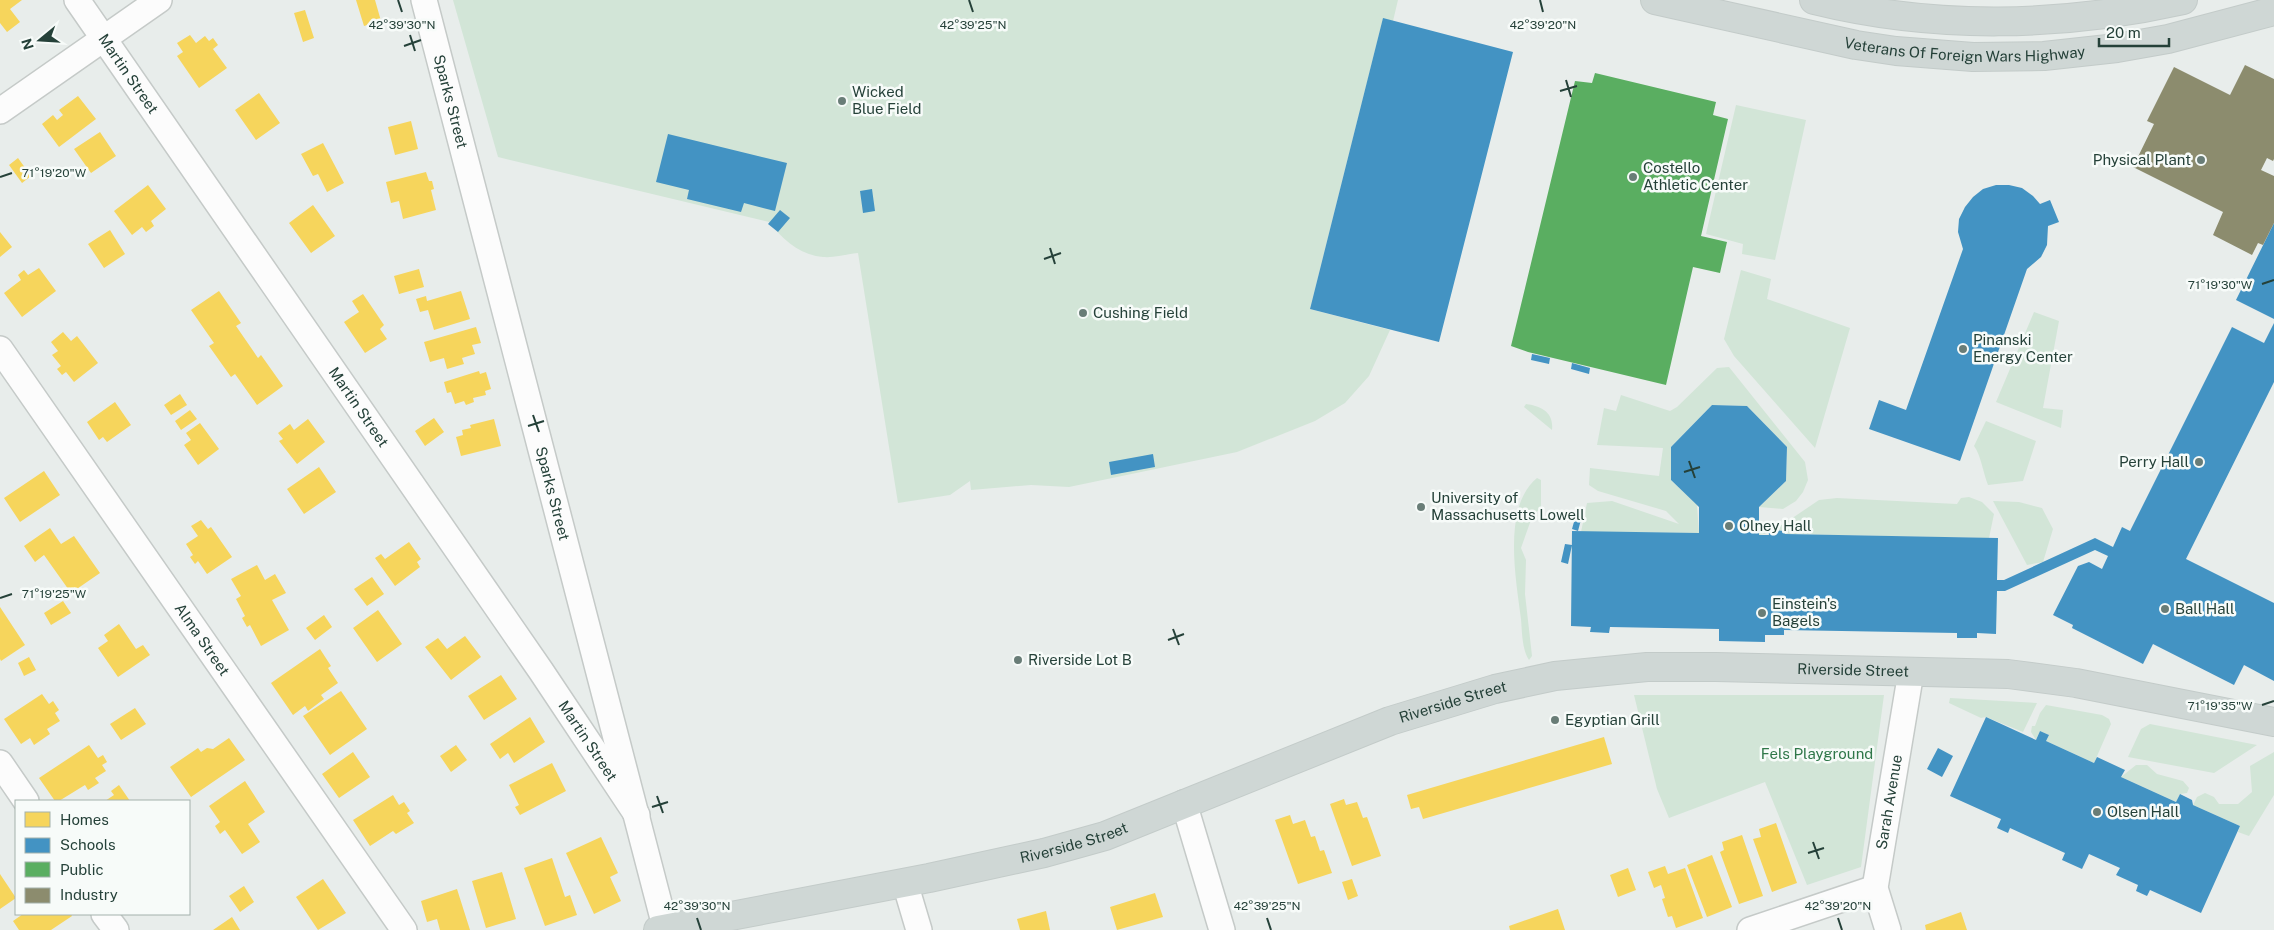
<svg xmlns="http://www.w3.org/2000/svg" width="2274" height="930" font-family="'Public Sans',sans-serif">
  <rect width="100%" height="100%" fill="#e8edeb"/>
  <path fill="#d2e5d7" d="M453 0H1398L1393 21 1383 19 1310 309 1390 330 1369 376 1345 403 1315 421 1237 452 1069 487 1031 485 971 490 970 481 950 495 898 503 858 253C847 254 835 258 823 257 800 255 783 240 769 222L498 157Z
    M1736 105 1806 120 1775 260 1742 254 1743 244 1706 234Z
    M1741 270 1771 279 1767 299 1850 328 1815 448 1734 356 1724 339Z
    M2034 312 2059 321 2043 408 2063 410 2061 428 1996 402Z
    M1729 367 1805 462 1808 480 1803 492 1796 501 1783 509 1759 507 1786 481 1787 447 1747 406 1712 405 1671 447V480L1697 505 1699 533 1581 532 1587 503 1612 501 1679 524 1666 511 1598 491 1589 485 1590 468 1659 476 1663 448 1597 445 1604 408 1616 411 1621 395 1670 411 1677 407 1717 368Z
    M1526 404C1541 406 1554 412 1552 430L1524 407Z
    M1986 421 2036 441 2023 481 1988 485C1983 473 1981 455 1974 446Z
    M1537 478 1541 480V507L1532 517 1521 548 1526 560 1525 594 1532 656 1529 660C1522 650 1522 631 1521 619 1516 579 1502 507 1537 478Z
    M1969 497 1982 502 1994 514 1989 538 1785 534V531L1769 530 1768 533 1759 535V526L1782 525 1819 500 1837 498 1957 504 1961 498Z
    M1993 501 2019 502 2042 508 2053 529 2043 562 2027 565Z
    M1634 695H1884L1861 867 1807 885 1765 782 1669 818 1657 789Z
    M1950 698 2037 703 2023 732 1986 717 1981 718 1949 703Z
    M2046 705 2102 715 2109 719 2111 724 2094 763 2046 741 2049 735 2040 731 2036 740 2031 732 2032 726H2035L2040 713Z
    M2150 724 2257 745 2214 773 2128 757 2141 729Z
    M2274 752V795L2249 836 2238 832 2240 826 2193 805 2197 797 2205 793 2214 797 2219 804H2238L2252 792 2250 766Z
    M2136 765H2147L2157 774 2183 781 2189 788 2187 793 2180 794 2176 802 2121 777Z"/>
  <path fill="#f6d55c" d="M0 0H22L10 9 20 22 7 32 0 23Z
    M356 0H375L381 21 364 26Z
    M305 10 314 38 303 42 294 13Z
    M190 35 196 43 205 36 209 41 213 38 218 45 213 49 227 68 199 88 177 56 183 52 177 43Z
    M259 93 280 123 256 140 235 110Z
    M78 96 96 119 59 147 42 124 53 115 57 120 63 115 59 110Z
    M411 121 418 149 395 155 388 127Z
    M100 132 116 156 91 173 74 149Z
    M323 143 344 183 327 192 318 174 313 176 301 154Z
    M18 158 31 176 22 183 9 165Z
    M426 172 429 181H432L434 189 431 190 436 210 403 219 399 201 391 203 386 182Z
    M148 185 166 209 151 221 154 226 146 232 142 227 132 235 114 211Z
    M313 205 335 236 311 253 289 223Z
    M110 230 125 254 104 268 88 244Z
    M0 232 12 247 0 257Z
    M39 268 56 291 22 317 4 293 21 280 18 275 24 270 28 275Z
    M419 269 424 287 399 294 394 276Z
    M219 291 241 323 236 326 258 358 261 355 283 386 257 405 235 374 231 377 209 346 214 343 191 310Z
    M461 291 470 319 434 330 428 310 420 312 416 299 426 296 427 301Z
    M363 294 384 325 380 329 387 339 365 353 344 322 359 312 352 301Z
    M476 327 481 343 472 345 475 354 462 358 464 364 447 369 444 358 430 362 424 342Z
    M63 332 71 341 77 336 98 363 74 382 66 372 62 375 57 369 61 366 52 355 58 351 51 342Z
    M479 371 480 374 486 372 491 389 485 391 486 395 473 398 474 402 466 405 464 401 455 404 451 392 447 393 444 382Z
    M180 394 187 405 171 415 164 405Z
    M115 402 131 425 107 442 103 437 99 440 87 422Z
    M190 410 197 419 181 430 175 421Z
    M434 418 444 432 425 446 415 431Z
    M308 419 325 442 297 464 279 441 283 439 278 433 290 424 294 430Z
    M494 419 501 446 461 456 456 437 463 435 462 430 471 428 470 425Z
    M200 423 219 449 198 465 184 445 191 440 186 433Z
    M319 467 336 492 304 514 287 489Z
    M44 471 60 495 20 522 4 498Z
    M201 520 208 529 211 527 232 557 207 574 198 561 195 564 190 557 193 555 186 544 198 536 191 526Z
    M50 528 61 544 74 536 100 573 71 593 44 555 35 562 24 546Z
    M409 542 421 559 417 562 420 567 395 586 375 558 381 554 385 559Z
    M257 565 265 580 275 574 286 593 272 600 289 630 261 646 250 625 247 627 242 618 245 616 236 599 241 596 231 579Z
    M372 577 384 594 367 606 354 589Z
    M63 601 71 613 51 625 44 613Z
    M0 607 25 645 1 661 0 659Z
    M378 610 402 644 377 662 353 628Z
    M324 615 332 627 315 640 306 628Z
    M119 624 136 649 143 645 150 655 118 677 98 648 108 641 104 635Z
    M465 636 481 657 451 680 425 647 438 638 447 649Z
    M320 649 331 666 328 668 338 683 321 695 324 699 308 711 305 706 293 715 271 683Z
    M29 657 36 670 24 676 18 663Z
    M501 675 517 699 484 720 468 696Z
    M341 691 367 729 330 755 303 716Z
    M42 694 49 704 53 701 59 710 55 713 60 721 47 729 50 734 34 745 30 738 21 744 4 719Z
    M135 708 146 724 121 740 110 724Z
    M530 717 545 742 514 763 508 753 500 759 490 744Z
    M1604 737 1612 764 1423 819 1419 807 1411 809 1407 795Z
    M229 738 245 760 191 797 170 767 198 748 201 752 207 748 213 749Z
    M89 745 98 758 103 755 107 762 102 765 106 771 95 778 99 783 88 790 85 785 59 801H55L39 778Z
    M456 745 467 760 451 772 440 756Z
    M353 752 370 777 339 798 322 774Z
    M552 763 566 791 520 815 515 807 519 805 509 785Z
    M245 781 265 812 248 824 260 842 242 854 225 830 220 834 215 826 220 822 209 806Z
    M119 785 130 801H105L114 795 111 791Z
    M393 795 399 805 404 802 410 811 407 813 414 823 396 834 393 831 370 846 353 820Z
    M1344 799 1346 805 1357 802 1363 818 1367 817 1381 856 1352 866 1330 804Z
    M1290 815 1293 824 1305 820 1311 837 1315 836 1320 851 1324 850 1332 873 1298 884 1275 820Z
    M1776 823 1797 883 1772 892 1753 839 1761 837 1759 829Z
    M1742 835 1763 896 1739 904 1720 852 1724 850 1722 842Z
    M601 837 618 873 610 877 621 901 594 914 566 853Z
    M1712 855 1732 907 1707 917 1687 865Z
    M552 858 565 897 570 895 577 915 545 926 524 868Z
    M1665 866 1668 874 1685 868 1703 918 1676 928 1672 916 1668 917 1662 899 1665 898 1661 885 1654 888 1648 872Z
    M1628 868 1636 890 1618 897 1610 875Z
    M502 872 516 919 486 928 472 881Z
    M0 874 16 898 0 909Z
    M323 879 346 913 318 930 296 897Z
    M1352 879 1358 896 1348 900 1342 882Z
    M244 886 254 902 240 912 229 896Z
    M457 889 470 930H440L437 919 427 922 421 901Z
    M1155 893 1163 917 1117 930 1110 907Z
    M1558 909 1565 930H1510L1509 926Z
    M1046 911 1050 930H1020L1017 919Z
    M1961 912 1967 930H1926L1925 925Z
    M23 914H71L72 916 51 930H19L13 921Z
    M232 917 240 930H213Z"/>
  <path fill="#4393c3" d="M1383 18 1513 52 1439 342 1310 309Z
    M668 134 787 163 775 211 744 203 741 212 687 199 689 190 656 182Z
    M1996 185H2009L2022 188 2033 196 2040 204 2050 200 2059 222 2048 226 2047 245 2041 257 2027 269 1960 461 1869 429 1879 400 1906 410 1963 249 1958 232 1959 219 1965 207 1973 197 1983 189Z
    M872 189 875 211 863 213 860 191Z
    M780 210 790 218 778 232 768 224Z
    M2274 223V319L2236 300Z
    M2274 323V382L2186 559 2274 603V681L2244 665 2234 685 2153 644 2143 664 2072 628 2073 625 2053 615 2078 566 2089 562 2102 569 2108 556 2095 550 2005 591H1997L1996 634 1977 633V638H1957V633L1784 630V635H1765V642L1719 641V629L1610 627 1609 633 1590 632 1591 627 1571 626 1572 531 1699 533V507L1671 480V447L1712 405 1747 406 1787 447 1786 481 1759 507V535H1769L1768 530 1785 531V534L1998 538 1997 580H2004L2095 538 2113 547 2122 527 2130 531 2232 327 2264 343Z
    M1532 354 1550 358 1549 364 1531 360Z
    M1572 363 1590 368 1589 374 1571 369Z
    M1153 454 1155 467 1111 475 1109 462Z
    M1577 511 1583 512 1578 531 1572 529Z
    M1565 544 1572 545 1568 564 1561 562Z
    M1986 717 2036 740 2040 731 2049 735 2046 741 2094 763 2097 757 2125 770 2121 777 2176 802 2180 794 2192 800 2193 805 2240 826 2201 913 2150 890 2147 896 2136 891 2138 885 2116 875 2120 868 2089 854 2082 869 2062 860 2065 853 2010 828 2008 833 1997 828 2001 819 1950 796Z
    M1938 748 1953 756 1942 777 1927 769Z"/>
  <path fill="#5aae61" d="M1595 73 1716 102 1713 115 1728 119 1701 236 1727 242 1720 273 1693 267 1666 385 1528 352 1511 346 1575 81 1592 83Z"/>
  <path fill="#8c8c6e" d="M2245 65 2274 79V159L2273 161 2267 158 2261 170 2274 176V223L2263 245 2258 243 2252 255 2213 235 2223 212 2133 167 2154 124 2147 121 2174 67 2230 95Z"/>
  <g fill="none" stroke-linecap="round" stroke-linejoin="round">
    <defs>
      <g id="minor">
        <path id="s1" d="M77 0 541 671 637 815"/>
        <path id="s2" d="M424 0 666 930"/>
        <path d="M0 111 159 0"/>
        <path id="s3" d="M0 349 404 930"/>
        <path d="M0 763 26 801"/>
        <path d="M1184 803 1222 930"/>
        <path d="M905 883 919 930"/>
        <path d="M104 914 116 930"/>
        <path d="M1750 930 1875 888"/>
        <path id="s4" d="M1888 930 1875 888 1911 672"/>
      </g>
      <g id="major">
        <path id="s5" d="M1655 0 1856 45 1896 51 1973 57 2044 56 2117 48 2168 39 2274 11"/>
        <path d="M1814 0C1935 30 2062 27 2183 0"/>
        <path id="s6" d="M658 930 929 878 1044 853 1105 836 1390 721 1495 689 1555 676 1647 667H1716L2008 674 2076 683 2274 722"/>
      </g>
    </defs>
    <use href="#minor" stroke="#c5cac8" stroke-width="28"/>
    <use href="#major" stroke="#c3cbc9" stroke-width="30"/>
    <use href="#minor" stroke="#fcfcfc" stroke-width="25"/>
    <use href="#major" stroke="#cfd7d5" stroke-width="28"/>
  </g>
  <path fill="none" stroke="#254139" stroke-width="2" d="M398 0 402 12M969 0 973 12M1540 0 1543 12M410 35 415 51M404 46 421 40M1566 80 1571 97M1560 91 1577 86M0 177 12 173M1050 248 1055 264M1044 259 1061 253M2262 284 2274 280M533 415 539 432M528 426 544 421M1689 461 1695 478M1684 472 1700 467M0 598 12 594M1173 629 1179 645M1168 640 1184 634M2262 705 2274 701M657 796 663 813M652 807 668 802M1813 842 1819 859M1808 853 1824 848M697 918 701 930M1267 918 1271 930M1838 918 1842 930"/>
  <g fill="#697d77" stroke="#f7fbf9" stroke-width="2">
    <circle cx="842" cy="101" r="5"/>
    <circle cx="2201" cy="160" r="5"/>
    <circle cx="1633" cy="177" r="5"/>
    <circle cx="1083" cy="313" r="5"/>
    <circle cx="1963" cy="349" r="5"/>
    <circle cx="2199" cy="462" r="5"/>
    <circle cx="1421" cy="507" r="5"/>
    <circle cx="1729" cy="526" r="5"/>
    <circle cx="2165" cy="609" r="5"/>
    <circle cx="1762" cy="613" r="5"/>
    <circle cx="1018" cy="660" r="5"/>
    <circle cx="1555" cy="720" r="5"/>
    <circle cx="2097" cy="812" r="5"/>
  </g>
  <g text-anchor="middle" stroke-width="5" stroke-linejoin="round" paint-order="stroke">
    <g font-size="15" fill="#254139" stroke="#f7fbf9">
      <text dy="5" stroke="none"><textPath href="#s5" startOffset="315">Veterans Of Foreign Wars Highway</textPath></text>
      <text dy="5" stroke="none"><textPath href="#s1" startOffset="90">Martin Street</textPath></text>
      <text dy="5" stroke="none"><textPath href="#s2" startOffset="105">Sparks Street</textPath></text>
      <text dy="5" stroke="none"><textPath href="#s1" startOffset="495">Martin Street</textPath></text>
      <text dy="5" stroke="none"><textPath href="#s2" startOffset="510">Sparks Street</textPath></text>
      <text dy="5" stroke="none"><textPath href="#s3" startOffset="354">Alma Street</textPath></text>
      <text dy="5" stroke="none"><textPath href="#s6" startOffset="1234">Riverside Street</textPath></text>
      <text dy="5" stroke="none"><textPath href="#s6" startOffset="830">Riverside Street</textPath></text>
      <text dy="5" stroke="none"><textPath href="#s1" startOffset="900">Martin Street</textPath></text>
      <text dy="5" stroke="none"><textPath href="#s4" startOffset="131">Sarah Avenue</textPath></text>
      <text dy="5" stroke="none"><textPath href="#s6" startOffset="425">Riverside Street</textPath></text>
    </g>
    <g font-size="15" fill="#254139" stroke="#f7fbf9" text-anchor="start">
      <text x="852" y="97">Wicked<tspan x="852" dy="17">Blue Field</tspan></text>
      <text x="2191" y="165" text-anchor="end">Physical Plant</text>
      <text x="1643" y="173">Costello<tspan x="1643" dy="17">Athletic Center</tspan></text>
      <text x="1093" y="318">Cushing Field</text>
      <text x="1973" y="345">Pinanski<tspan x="1973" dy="17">Energy Center</tspan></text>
      <text x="2189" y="467" text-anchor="end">Perry Hall</text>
      <text x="1431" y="503">University of<tspan x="1431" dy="17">Massachusetts Lowell</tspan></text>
      <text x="1739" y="531">Olney Hall</text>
      <text x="1772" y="609">Einstein's<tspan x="1772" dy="17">Bagels</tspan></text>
      <text x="2175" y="614">Ball Hall</text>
      <text x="1028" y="665">Riverside Lot B</text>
      <text x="1565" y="725">Egyptian Grill</text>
      <text x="2107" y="817">Olsen Hall</text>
    </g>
    <g font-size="15" fill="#2f7749" stroke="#f7fbf9">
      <text x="1817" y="759">Fels Playground</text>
    </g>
  </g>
  <g font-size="12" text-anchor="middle" fill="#254139" stroke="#f7fbf9" stroke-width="5" stroke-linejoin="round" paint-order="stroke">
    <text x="402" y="29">42°39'30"N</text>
    <text x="973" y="29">42°39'25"N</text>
    <text x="1543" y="29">42°39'20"N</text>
    <text x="54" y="177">71°19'20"W</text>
    <text x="2220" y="289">71°19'30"W</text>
    <text x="54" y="598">71°19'25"W</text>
    <text x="2220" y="710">71°19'35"W</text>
    <text x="697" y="910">42°39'30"N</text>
    <text x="1267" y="910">42°39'25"N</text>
    <text x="1838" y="910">42°39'20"N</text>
  </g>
  <rect x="15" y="800" width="175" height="115" fill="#f7fbf9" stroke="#a3b1ac"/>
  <rect x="25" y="812" width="25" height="15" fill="#f6d55c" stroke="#a3b1ac"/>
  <text x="60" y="825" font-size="15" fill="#254139">Homes</text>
  <rect x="25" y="838" width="25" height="15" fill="#4393c3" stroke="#a3b1ac"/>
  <text x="60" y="850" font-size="15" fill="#254139">Schools</text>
  <rect x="25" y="862" width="25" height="15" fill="#5aae61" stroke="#a3b1ac"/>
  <text x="60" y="875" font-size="15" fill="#254139">Public</text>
  <rect x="25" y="888" width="25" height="15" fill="#8c8c6e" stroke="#a3b1ac"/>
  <text x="60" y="900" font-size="15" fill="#254139">Industry</text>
  <g transform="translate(40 40) rotate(252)" stroke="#f7fbf9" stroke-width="4" paint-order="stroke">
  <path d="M0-4L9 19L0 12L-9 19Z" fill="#254139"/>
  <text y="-8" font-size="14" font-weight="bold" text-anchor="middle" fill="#254139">N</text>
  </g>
  <path d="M2099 38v8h70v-8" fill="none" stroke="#254139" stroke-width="2.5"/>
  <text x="2106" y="38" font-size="15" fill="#254139" stroke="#f7fbf9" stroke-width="4" paint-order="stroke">20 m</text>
</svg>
